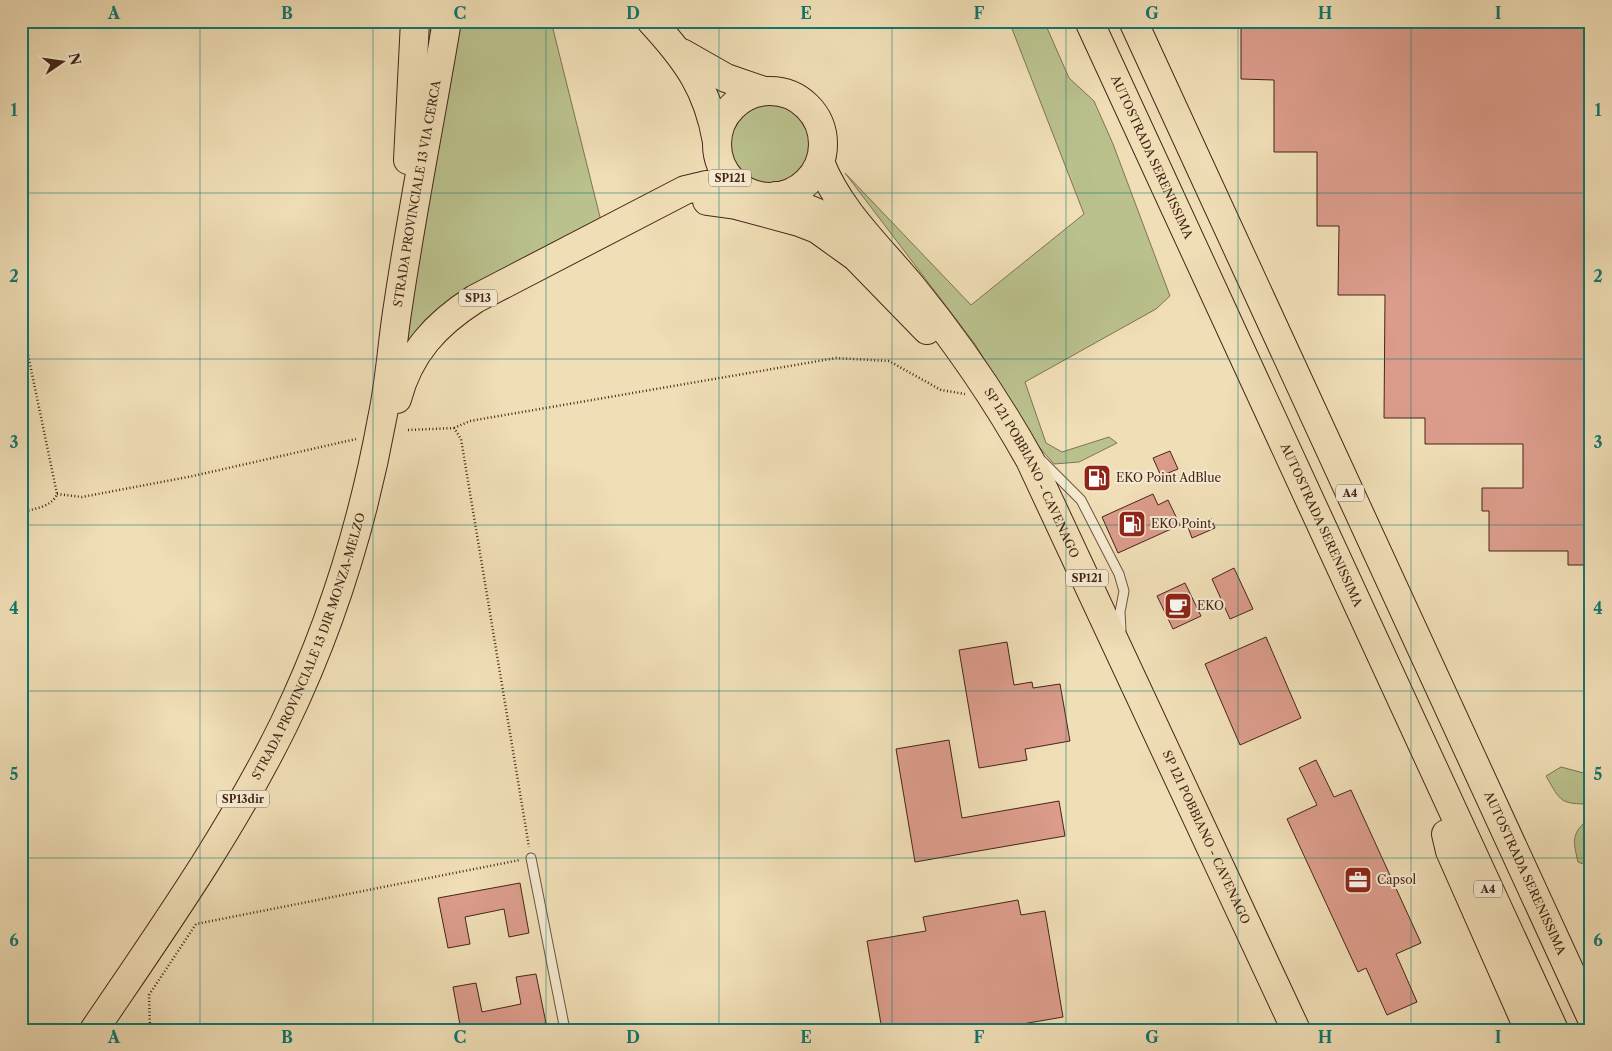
<svg xmlns="http://www.w3.org/2000/svg" width="1612" height="1051" font-family="'Libre Caslon Text',serif">
  <rect width="100%" height="100%" fill="#f0deb6"/>
  <filter id="stains"><feTurbulence type="fractalNoise" baseFrequency=".004" numOctaves="4"/><feColorMatrix values="0 0 0 0 .2 0 0 0 0 .09 0 0 0 0 .02 0 0 0 .5 -.17"/></filter>
  <radialGradient id="worn" r=".72"><stop offset=".6" stop-color="#630" stop-opacity="0"/><stop offset="1" stop-color="#630" stop-opacity=".3"/></radialGradient>
  <path fill="#bac18d" stroke="#807353" d="M418 21H551L602 225 405 359Z
    M1009 21H1044L1069 78 1094 101 1113 144 1170 296 1156 309 1025 382 1046 443 1062 452 1109 437 1117 443 1079 462 1054 464 1033 440 975 344 845 173 971 305 1084 214Z
    M729 143a43 43 0 1 1 86 0a43 43 0 1 1-86 0Z
    M1561 767 1591 775V804C1560 804 1561 802 1546 776Z
    M1591 807V867L1578 862C1573 841 1571 833 1589 819Z"/>
  <path fill="#db9c8b" stroke="#452519" d="M1241 21H1591V565H1568V551H1489V511H1482V488H1523V444H1425V418H1384L1385 295H1338L1339 226H1317V152H1274V80L1241 79Z
    M1170 451 1178 469 1161 476 1153 458Z
    M1102 465 1110 483 1093 490 1085 472Z
    M1153 494 1158 505 1168 500 1180 525 1118 553 1102 517Z
    M1211 518 1215 528 1192 538 1188 527Z
    M1234 568 1253 609 1230 619 1212 579Z
    M1185 583 1201 616 1173 629 1157 596Z
    M1266 637 1301 718 1240 745 1205 664Z
    M1007 642 1014 685 1032 682 1033 688 1060 684 1070 741 1025 749 1027 760 979 768 959 650Z
    M949 740 962 818 1059 801 1065 836 915 862 896 749Z
    M1316 760 1334 797 1351 790 1421 943 1396 954 1417 1002 1387 1015 1366 968 1358 972 1287 819 1317 805 1299 768Z
    M520 883 529 933 509 937 504 909 465 917 470 944 448 948 438 898Z
    M1018 900 1021 915 1045 911 1063 1017 988 1030H882L867 941 926 931 923 917Z
    M536 974 546 1023 509 1030H461L453 987 476 983 482 1012 521 1004 516 977Z"/>
  <g fill="none" stroke-linecap="round" stroke-linejoin="round">
    <defs>
      <path id="lane" d="M1040 459 1081 500 1119 574 1124 591 1120 612 1121 630
        M531 858 565 1030"/>
      <g id="primary">
        <path d="M651 21C687 60 708 89 717 142"/>
        <path d="M682 53 726 78 764 91"/>
        <circle cx="770" cy="144" r="53"/>
        <path d="M408 160 415 21"/>
        <path id="s1" d="M820 162C839 211 879 247 912 287 956 341 996 399 1030 460L1296 1030"/>
        <path d="M776 196 820 214 857 245"/>
        <path d="M707 201 736 205 799 222 817 229 856 257 927 330"/>
        <path d="M397 399C409 353 436 324 475 299L685 190 706 185 741 188"/>
        <path id="s2" d="M94 1030C161 931 231 832 284 724 330 629 363 523 382 419 390 382 392 343 398 306 412 211 431 116 447 21"/>
      </g>
      <g id="highway">
        <path id="s3" d="M1089 21 1554 1030"/>
        <path id="s4" d="M1133 21 1591 1017"/>
        <path d="M1446 834 1450 851 1529 1030"/>
      </g>
    </defs>
    <use href="#lane" stroke="#705340" stroke-width="11"/>
    <use href="#primary" stroke="#452519" stroke-width="30"/>
    <use href="#highway" stroke="#452519" stroke-width="30"/>
    <path stroke="#452519" stroke-width="2.5" stroke-dasharray="1 2.5" stroke-linecap="butt" d="M21 321 57 494C52 507 34 509 21 512
      M454 428 470 421 836 358 889 361 941 390 965 394
      M408 430 454 428 461 439 529 847
      M57 494 82 497 193 476 356 439
      M150 1030 149 995 196 924 520 860"/>
    <use href="#lane" stroke="#f5ead0" stroke-width="9"/>
    <use href="#primary" stroke="#f0deb6" stroke-width="28"/>
    <use href="#highway" stroke="#f0deb6" stroke-width="28"/>
  </g>
  <path fill="none" stroke="#0f766e" stroke-width="1" stroke-opacity="0.55" d="M200 21V1030M373 21V1030M546 21V1030M719 21V1030M892 21V1030M1066 21V1030M1238 21V1030M1411 21V1030M21 193H1591M21 359H1591M21 525H1591M21 691H1591M21 858H1591"/>
  <defs>
    <symbol id="fuel-square" viewBox="-11 -11 22 22"><rect x="-9" y="-9" width="18" height="18" rx="4" fill="#8f2418" stroke="#f5ead0"/><path d="M-5.5-6h7V0h2V4h1.3V-2.5L3-4.5l.8-.8L6-3V5H2.5V1h-1V6h-7ZM-4.2-4.7v3.2H.2V-4.7Z" fill="#fff"/></symbol>
    <symbol id="cafe-square" viewBox="-11 -11 22 22"><rect x="-9" y="-9" width="18" height="18" rx="4" fill="#8f2418" stroke="#f5ead0"/><path d="M-5.5-4.5H6V0H3Q3 3.5 0 3.5H-2.5Q-5.5 3.5-5.5 0ZM3-3.2v2h1.7v-2ZM-6 4.5H4V6H-6Z" fill="#fff"/></symbol>
    <symbol id="office-square" viewBox="-11 -11 22 22"><rect x="-9" y="-9" width="18" height="18" rx="4" fill="#8f2418" stroke="#f5ead0"/><path d="M-6-3h4V-5.5h4V-3h4V5H-6ZM-1-4.5V-3h2v-1.5ZM-6 0V1H6V0Z" fill="#fff"/></symbol>
  </defs>
  <g fill-rule="evenodd">
    <use href="#fuel-square" x="1081" y="462" width="32" height="32"/>
    <use href="#fuel-square" x="1116" y="508" width="32" height="32"/>
    <use href="#cafe-square" x="1162" y="590" width="32" height="32"/>
    <use href="#office-square" x="1342" y="864" width="32" height="32"/>
  </g>
  <g text-anchor="middle" stroke-width="4" stroke-linejoin="round" paint-order="stroke">
    <g fill="#f5ead0" stroke="#7a6050" stroke-width="1">
      <rect x="709" y="169.5" width="42" height="17" rx="4"/>
      <rect x="459" y="289.5" width="38" height="17" rx="4"/>
      <rect x="1336" y="484.5" width="28" height="17" rx="4"/>
      <rect x="1066" y="569.5" width="42" height="17" rx="4"/>
      <rect x="217" y="790.5" width="52" height="17" rx="4"/>
      <rect x="1474" y="880.5" width="28" height="17" rx="4"/>
    </g>
    <g font-size="11" font-weight="bold" fill="#452519">
      <text x="730" y="182">SP121</text>
      <text x="478" y="302">SP13</text>
      <text x="1350" y="497">A4</text>
      <text x="1087" y="582">SP121</text>
      <text x="243" y="803">SP13dir</text>
      <text x="1488" y="893">A4</text>
    </g>
    <g font-size="12" fill="#452519" stroke="#f5ead0">
      <text dy="4" stroke="none"><textPath href="#s3" startOffset="150">AUTOSTRADA SERENISSIMA</textPath></text>
      <text dy="4" stroke="none"><textPath href="#s2" startOffset="910">STRADA PROVINCIALE 13 VIA CERCA</textPath></text>
      <text dy="4" stroke="none"><textPath href="#s1" startOffset="378">SP 121 POBBIANO - CAVENAGO</textPath></text>
      <text dy="4" stroke="none"><textPath href="#s3" startOffset="555">AUTOSTRADA SERENISSIMA</textPath></text>
      <text dy="4" stroke="none"><textPath href="#s2" startOffset="442">STRADA PROVINCIALE 13 DIR MONZA-MELZO</textPath></text>
      <text dy="4" stroke="none"><textPath href="#s1" startOffset="782">SP 121 POBBIANO - CAVENAGO</textPath></text>
      <text dy="4" stroke="none"><textPath href="#s4" startOffset="938">AUTOSTRADA SERENISSIMA</textPath></text>
    </g>
    <g font-size="12" fill="#452519" stroke="#f5ead0" text-anchor="start">
      <text x="1116" y="482">EKO Point AdBlue</text>
      <text x="1151" y="528">EKO Point</text>
      <text x="1197" y="610">EKO</text>
      <text x="1377" y="884">Capsol</text>
    </g>
  </g>
  <rect width="1612" height="1051" fill="none" stroke="#f0deb6" stroke-width="55"/>
  <g transform="translate(62 62) rotate(77)" stroke="#f5ead0" stroke-width="4" paint-order="stroke">
  <path d="M0-4L9 19L0 12L-9 19Z" fill="#452519"/>
  <text y="-8" font-size="14" font-weight="bold" text-anchor="middle" fill="#452519">N</text>
  </g>
  <rect x="28" y="28" width="1556" height="996" fill="none" stroke="#0f766e" stroke-width="2"/>
  <g font-size="16" text-anchor="middle" font-weight="bold" fill="#0f766e">
    <text x="114" y="19">A</text>
    <text x="287" y="19">B</text>
    <text x="460" y="19">C</text>
    <text x="633" y="19">D</text>
    <text x="806" y="19">E</text>
    <text x="979" y="19">F</text>
    <text x="1152" y="19">G</text>
    <text x="1325" y="19">H</text>
    <text x="1498" y="19">I</text>
    <text x="14" y="116">1</text>
    <text x="1598" y="116">1</text>
    <text x="14" y="282">2</text>
    <text x="1598" y="282">2</text>
    <text x="14" y="448">3</text>
    <text x="1598" y="448">3</text>
    <text x="14" y="614">4</text>
    <text x="1598" y="614">4</text>
    <text x="14" y="780">5</text>
    <text x="1598" y="780">5</text>
    <text x="14" y="946">6</text>
    <text x="1598" y="946">6</text>
    <text x="114" y="1043">A</text>
    <text x="287" y="1043">B</text>
    <text x="460" y="1043">C</text>
    <text x="633" y="1043">D</text>
    <text x="806" y="1043">E</text>
    <text x="979" y="1043">F</text>
    <text x="1152" y="1043">G</text>
    <text x="1325" y="1043">H</text>
    <text x="1498" y="1043">I</text>
  </g>
  <rect width="100%" height="100%" filter="url(#stains)"/>
  <rect width="100%" height="100%" fill="url(#worn)"/>
</svg>
